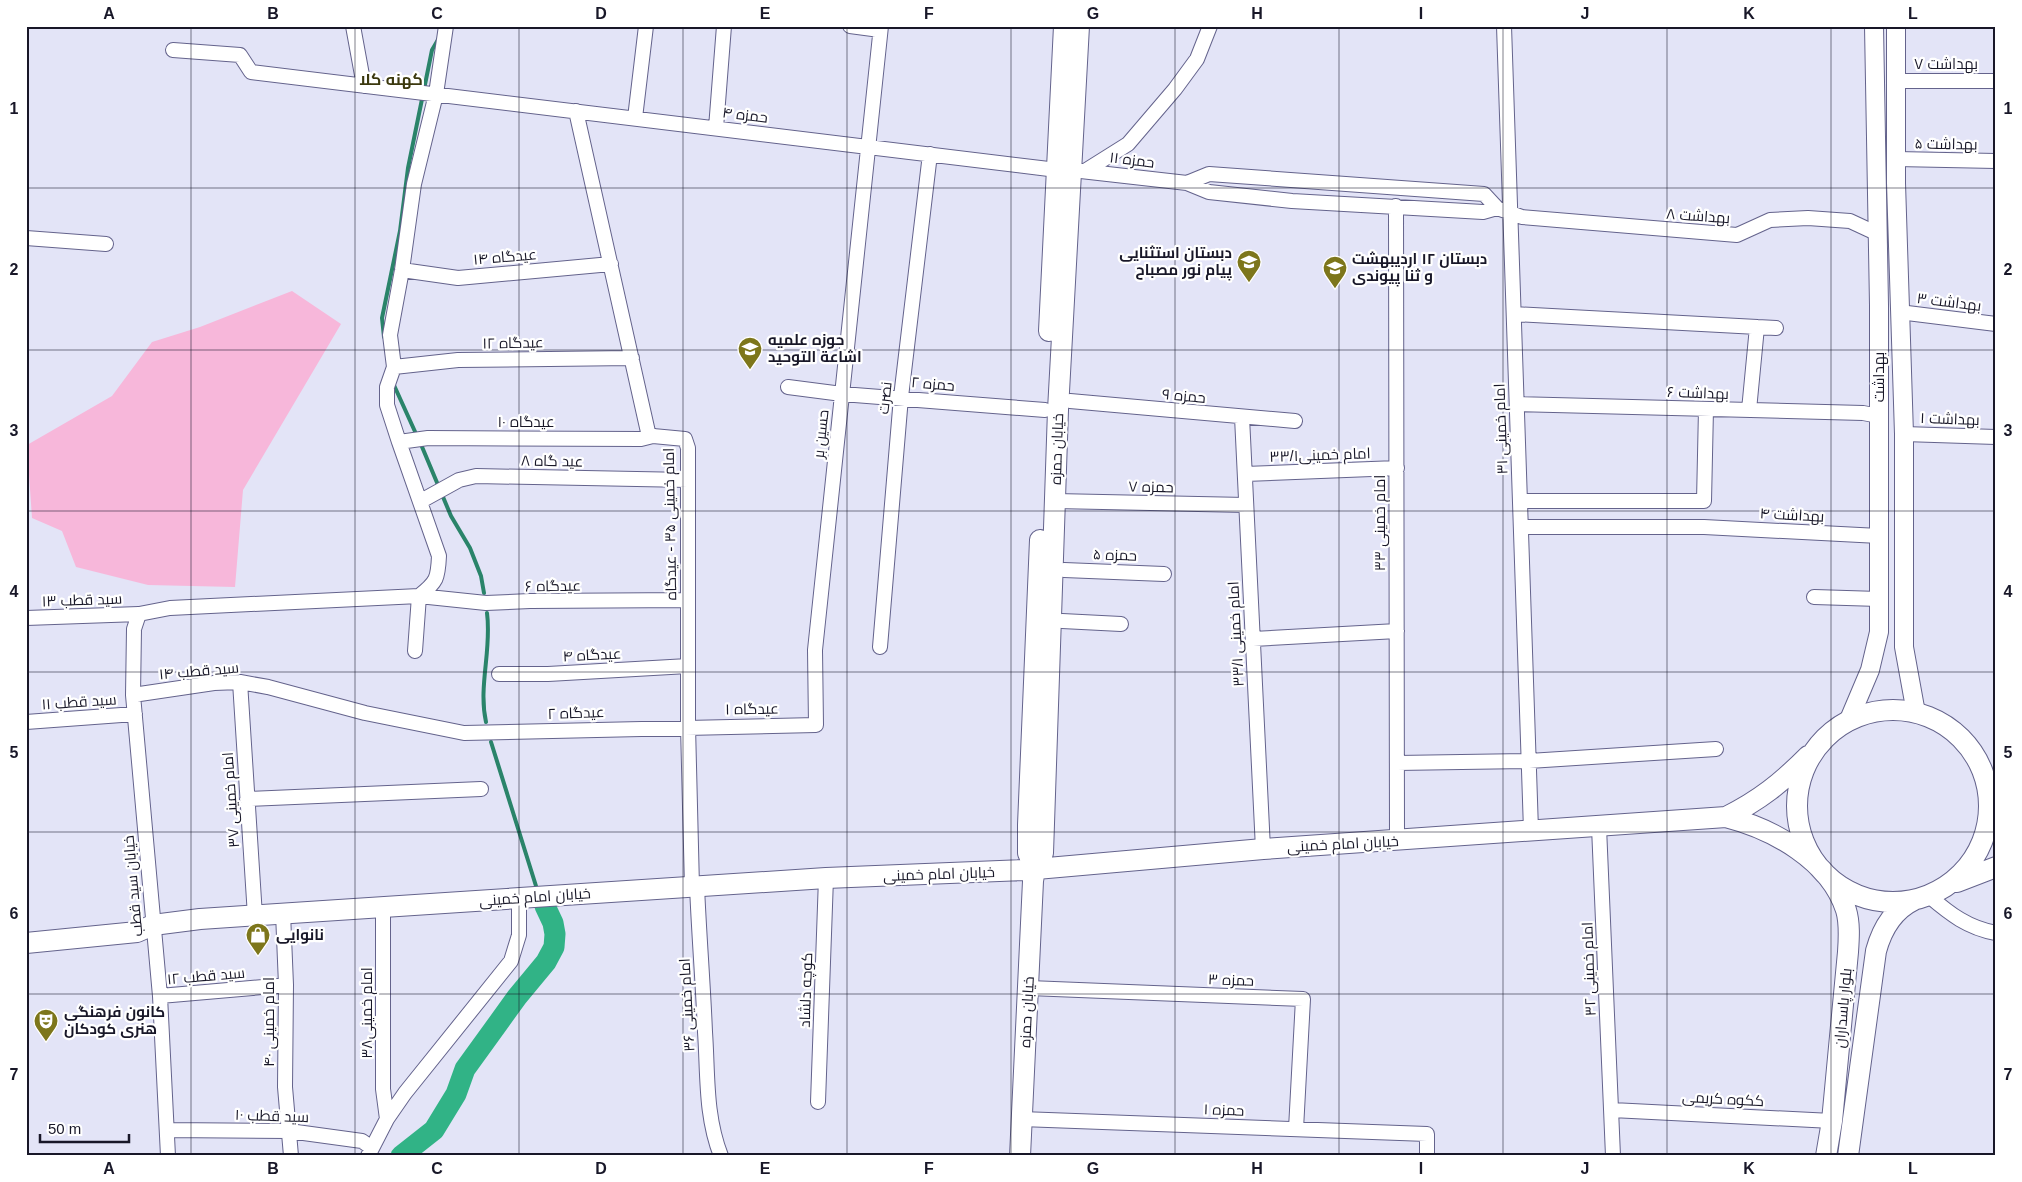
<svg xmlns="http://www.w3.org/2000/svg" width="2022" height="1182" font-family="Arial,Cairo,sans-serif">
  <rect width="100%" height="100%" fill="#e3e4f7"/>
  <path fill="#f7b7da" d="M292 291 341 324 243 490 235 587 148 585 76 567 62 531 32 518 27 445 112 396 152 342 200 327Z"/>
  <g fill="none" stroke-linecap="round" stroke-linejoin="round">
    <path stroke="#2a846a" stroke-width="4" d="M384 337 382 318 400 231 408 168 432 50 439 38
      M393 383 417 436
      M420 442 451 516 470 548 481 576 484 593
      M486 722C478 686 492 650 487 613
      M491 742 536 886"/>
    <path stroke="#31b386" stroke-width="21" d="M401 1156 434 1130 456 1094 465 1069 517 997 546 962 554 947 555 934 553 923 545 906"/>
    <defs>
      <path id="minor" d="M353 26 364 86
        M850 26 880 30
        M1504 26 1531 830
        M173 50 240 55 251 72 1057 170
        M1897 81H1996
        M576 111 648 432 653 436 685 439 688 448V726L692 887
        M635 118 646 26
        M716 128 724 26
        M1896 159 1996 161
        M1072 170 1187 183 1209 192 1292 201 1483 212 1497 208
        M1085 171 1128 144 1175 89 1197 59 1210 26
        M1187 183 1209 174 1484 194 1497 208 1522 217 1737 235 1770 220 1808 218 1850 221 1878 234
        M1396 206 1397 841
        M26 238 106 244
        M402 270 458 278 611 264
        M1899 312 1996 324
        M1514 314 1776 328
        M394 367 458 360 632 358
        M788 387 842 394 1045 410
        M1070 401 1295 421
        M1517 404 1863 413 1879 416
        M1749 410 1757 327
        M1242 417 1263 849
        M1904 434 1996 437
        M399 442 428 438 641 439 653 436
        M1245 474 1397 468
        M421 501 459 480 476 476 688 480
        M1055 501 1246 505
        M1520 501H1704L1706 409
        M1521 527H1704L1879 536
        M1064 570 1164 574
        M1814 597 1879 599
        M139 614 134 629 133 695 160 996 168 1156
        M26 618 139 614 170 608 419 596 486 603 530 601 688 600
        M1062 621 1121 624
        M1253 639 1397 631
        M880 647 901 397 930 154
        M415 651 419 596C437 582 438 578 439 556L399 442 387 405V387L394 367 390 335 402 270 414 184 436 94 446 26
        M499 674H548L688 666
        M240 682 255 916
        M133 695 214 683 240 682 268 687 365 713 464 733 816 725 815 650 881 26
        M26 722 135 714
        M1397 763 1529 761 1716 749
        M247 799 481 789
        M1599 827 1613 1156
        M697 886C699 935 703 983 705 1032 708 1074 705 1115 721 1156
        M1929 896C1950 914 1968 928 1996 933
        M383 908V1089L387 1119
        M283 913 286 985 285 1087 291 1156
        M1029 988 1303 999 1296 1129
        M160 996 286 985
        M818 1102 826 878
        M1612 1110 1832 1121
        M1021 1119 1427 1134V1156
        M167 1130 289 1131 362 1141 372 1148
        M368 1156 387 1119 405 1093 511 961 519 935V898"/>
      <path id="tertiary" d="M1896 26V183L1904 434V647L1916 713
        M1848 722 1870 670 1879 632V305L1874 26"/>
      <path id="secondary" d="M1049 331 1064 26
        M1797 806a96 96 0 1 1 192 0a96 96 0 1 1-192 0Z
        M1726 817C1760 800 1781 783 1808 756
        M1035 869 1028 853V825L1040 540
        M1957 882 1996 867
        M26 943 137 932 153 925 200 919 826 878 1025 870 1263 849 1726 817C1773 829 1830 860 1846 910 1850 923 1849 938 1848 952L1832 1121 1826 1156
        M1020 1156 1033 881 1035 869 1043 853 1058 410 1079 26
        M1848 1156 1876 951C1882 929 1893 910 1914 900"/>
    </defs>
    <use href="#minor" stroke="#64638c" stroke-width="16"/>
    <use href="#tertiary" stroke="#64638c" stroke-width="20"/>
    <use href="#secondary" stroke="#64638c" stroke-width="22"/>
    <use href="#minor" stroke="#fff" stroke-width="14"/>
    <use href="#tertiary" stroke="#fff" stroke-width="18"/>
    <use href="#secondary" stroke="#fff" stroke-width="20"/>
  </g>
  <path fill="none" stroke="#181728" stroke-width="1" stroke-opacity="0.55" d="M191 26V1156M355 26V1156M519 26V1156M683 26V1156M847 26V1156M1011 26V1156M1175 26V1156M1339 26V1156M1503 26V1156M1667 26V1156M1831 26V1156M26 188H1996M26 350H1996M26 511H1996M26 672H1996M26 832H1996M26 994H1996"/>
  <defs>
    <symbol id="school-pin" viewBox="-11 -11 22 30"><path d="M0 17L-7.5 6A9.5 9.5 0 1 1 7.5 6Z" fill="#7d761b" stroke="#fff"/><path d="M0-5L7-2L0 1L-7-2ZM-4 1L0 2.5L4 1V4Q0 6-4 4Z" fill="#fff"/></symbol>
    <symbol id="shop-pin" viewBox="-11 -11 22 30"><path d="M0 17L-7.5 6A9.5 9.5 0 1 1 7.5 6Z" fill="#7d761b" stroke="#fff"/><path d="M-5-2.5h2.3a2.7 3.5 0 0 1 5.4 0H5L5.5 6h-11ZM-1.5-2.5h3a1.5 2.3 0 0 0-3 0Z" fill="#fff"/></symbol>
    <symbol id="theatre-pin" viewBox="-11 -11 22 30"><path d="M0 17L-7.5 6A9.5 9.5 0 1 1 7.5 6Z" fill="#7d761b" stroke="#fff"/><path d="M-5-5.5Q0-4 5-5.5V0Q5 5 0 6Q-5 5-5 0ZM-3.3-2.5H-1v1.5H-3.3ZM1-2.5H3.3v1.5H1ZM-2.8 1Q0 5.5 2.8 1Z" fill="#fff"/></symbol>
  </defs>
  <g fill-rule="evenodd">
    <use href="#school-pin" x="1235" y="248" width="28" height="38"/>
    <use href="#school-pin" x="1321" y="254" width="28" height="38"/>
    <use href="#school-pin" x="736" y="335" width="28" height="38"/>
    <use href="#shop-pin" x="244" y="921" width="28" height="38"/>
    <use href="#theatre-pin" x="32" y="1007" width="28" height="38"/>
  </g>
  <g text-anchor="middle" stroke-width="4.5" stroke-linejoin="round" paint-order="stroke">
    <g font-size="15" fill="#181728" stroke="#fff">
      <text x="1946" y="69">بهداشت ۷</text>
      <text transform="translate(745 115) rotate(7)" y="5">حمزه ۴</text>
      <text transform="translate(1946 144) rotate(1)" y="5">بهداشت ۵</text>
      <text transform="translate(1132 160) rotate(7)" y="5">حمزه ۱۱</text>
      <text transform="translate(1698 216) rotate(4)" y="5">بهداشت ۸</text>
      <text transform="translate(505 257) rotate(-5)" y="5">عیدگاه ۱۴</text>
      <text transform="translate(1949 302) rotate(7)" y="5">بهداشت ۳</text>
      <text transform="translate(513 343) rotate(-1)" y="5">عیدگاه ۱۲</text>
      <text transform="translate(1879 377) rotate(-90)" y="5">بهداشت</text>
      <text transform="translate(933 384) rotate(5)" y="5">حمزه ۲</text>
      <text transform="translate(1698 393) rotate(2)" y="5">بهداشت ۶</text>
      <text transform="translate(1184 396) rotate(5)" y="5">حمزه ۹</text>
      <text transform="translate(885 398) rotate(-84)" y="5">نصرت</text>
      <text transform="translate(1950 419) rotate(2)" y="5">بهداشت ۱</text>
      <text x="526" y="427">عیدگاه ۱۰</text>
      <text transform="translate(1501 429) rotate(-92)" y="5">امام خمینی ۳۱</text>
      <text transform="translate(821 434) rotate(-84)" y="5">حسین بر</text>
      <text transform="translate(1057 449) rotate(-88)" y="5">خیابان حمزه</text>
      <text transform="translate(1320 455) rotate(-2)" y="5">امام خمینی۳۳/۱</text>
      <text transform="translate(552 461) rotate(1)" y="5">عید گاه ۸</text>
      <text transform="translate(1151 487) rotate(1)" y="5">حمزه ۷</text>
      <text transform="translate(1792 515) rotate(3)" y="5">بهداشت ۴</text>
      <text transform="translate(1380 523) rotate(-90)" y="5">امام خمینی ۳۳</text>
      <text transform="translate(670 524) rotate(-91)" y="5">امام خمینی ۳۵ - عیدگاه</text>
      <text transform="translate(1115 555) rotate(2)" y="5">حمزه ۵</text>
      <text transform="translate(553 586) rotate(-1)" y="5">عیدگاه ۶</text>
      <text transform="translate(82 600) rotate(-2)" y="5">سید قطب ۱۳</text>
      <text transform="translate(1236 634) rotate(-93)" y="5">امام خمینی ۳۳/۱</text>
      <text transform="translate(592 655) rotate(-3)" y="5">عیدگاه ۴</text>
      <text transform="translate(199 671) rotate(-5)" y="5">سید قطب ۱۴</text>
      <text transform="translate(79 702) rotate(-4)" y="5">سید قطب ۱۱</text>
      <text transform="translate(752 709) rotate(-1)" y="5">عیدگاه ۱</text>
      <text transform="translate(576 713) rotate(-2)" y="5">عیدگاه ۲</text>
      <text transform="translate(231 800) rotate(-94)" y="5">امام خمینی ۳۷</text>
      <text transform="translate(1343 844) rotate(-3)" y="5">خیابان امام خمینی</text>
      <text transform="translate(939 874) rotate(-2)" y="5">خیابان امام خمینی</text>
      <text transform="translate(133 886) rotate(-95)" y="5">خیابان سید قطب</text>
      <text transform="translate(535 897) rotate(-4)" y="5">خیابان امام خمینی</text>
      <text transform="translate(1589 969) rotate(-92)" y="5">امام خمینی ۳۲</text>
      <text transform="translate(206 976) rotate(-5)" y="5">سید قطب ۱۲</text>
      <text transform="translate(1231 980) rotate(2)" y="5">حمزه ۳</text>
      <text transform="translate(806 990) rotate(-88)" y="5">کوچه دلشاد</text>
      <text transform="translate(687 1005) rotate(-93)" y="5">امام خمینی ۳۶</text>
      <text transform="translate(1843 1008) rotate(-85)" y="5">بلوار پاسداران</text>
      <text transform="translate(1027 1012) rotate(-87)" y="5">خیابان حمزه</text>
      <text transform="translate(367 1013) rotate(-90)" y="5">امام خمینی۳۸</text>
      <text transform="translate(269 1022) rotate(-90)" y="5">امام خمینی ۴۰</text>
      <text transform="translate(1723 1099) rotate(3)" y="5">ککوه کریمی</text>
      <text transform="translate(1224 1110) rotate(2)" y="5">حمزه ۱</text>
      <text transform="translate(272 1116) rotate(2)" y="5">سید قطب ۱۰</text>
    </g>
    <g font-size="15" font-weight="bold" fill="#181728" stroke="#fff" text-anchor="start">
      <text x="1232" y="258" text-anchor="end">دبستان استثنایی<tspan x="1232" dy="17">پیام نور مصباح</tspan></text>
      <text x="1352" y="264">دبستان ۱۲ اردیبهشت<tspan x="1352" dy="17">و ثنا پیوندی</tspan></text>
      <text x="768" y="345">حوزه علمیه<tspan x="768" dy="17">اشاعة التوحید</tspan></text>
      <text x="276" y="940">نانوایی</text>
      <text x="64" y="1017">کانون فرهنگی<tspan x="64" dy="17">هنری کودکان</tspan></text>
    </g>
    <g font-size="16" font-weight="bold" fill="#3b380e" stroke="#fff">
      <text x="391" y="85">کهنه کلا</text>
    </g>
  </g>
  <rect width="2022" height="1182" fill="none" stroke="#ffffff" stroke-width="55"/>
  <path d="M40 1134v8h89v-8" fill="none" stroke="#181728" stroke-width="2.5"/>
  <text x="48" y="1134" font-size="15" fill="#181728" stroke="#ffffff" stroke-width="4" paint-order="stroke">50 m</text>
  <rect x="28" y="28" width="1966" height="1126" fill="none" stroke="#181728" stroke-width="2"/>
  <g font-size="16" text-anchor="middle" font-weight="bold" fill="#181728">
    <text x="109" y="19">A</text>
    <text x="273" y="19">B</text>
    <text x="437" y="19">C</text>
    <text x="601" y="19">D</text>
    <text x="765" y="19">E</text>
    <text x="929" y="19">F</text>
    <text x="1093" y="19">G</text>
    <text x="1257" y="19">H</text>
    <text x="1421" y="19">I</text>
    <text x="1585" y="19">J</text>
    <text x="1749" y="19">K</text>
    <text x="1913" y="19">L</text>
    <text x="14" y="114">1</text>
    <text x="2008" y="114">1</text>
    <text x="14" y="275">2</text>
    <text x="2008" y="275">2</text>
    <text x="14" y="436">3</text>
    <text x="2008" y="436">3</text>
    <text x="14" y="597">4</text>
    <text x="2008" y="597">4</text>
    <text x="14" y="758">5</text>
    <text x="2008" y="758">5</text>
    <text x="14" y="919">6</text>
    <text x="2008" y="919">6</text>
    <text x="14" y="1080">7</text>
    <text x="2008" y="1080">7</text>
    <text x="109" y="1174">A</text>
    <text x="273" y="1174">B</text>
    <text x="437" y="1174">C</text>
    <text x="601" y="1174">D</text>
    <text x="765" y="1174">E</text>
    <text x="929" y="1174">F</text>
    <text x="1093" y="1174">G</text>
    <text x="1257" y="1174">H</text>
    <text x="1421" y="1174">I</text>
    <text x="1585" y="1174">J</text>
    <text x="1749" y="1174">K</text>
    <text x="1913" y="1174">L</text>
  </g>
</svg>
